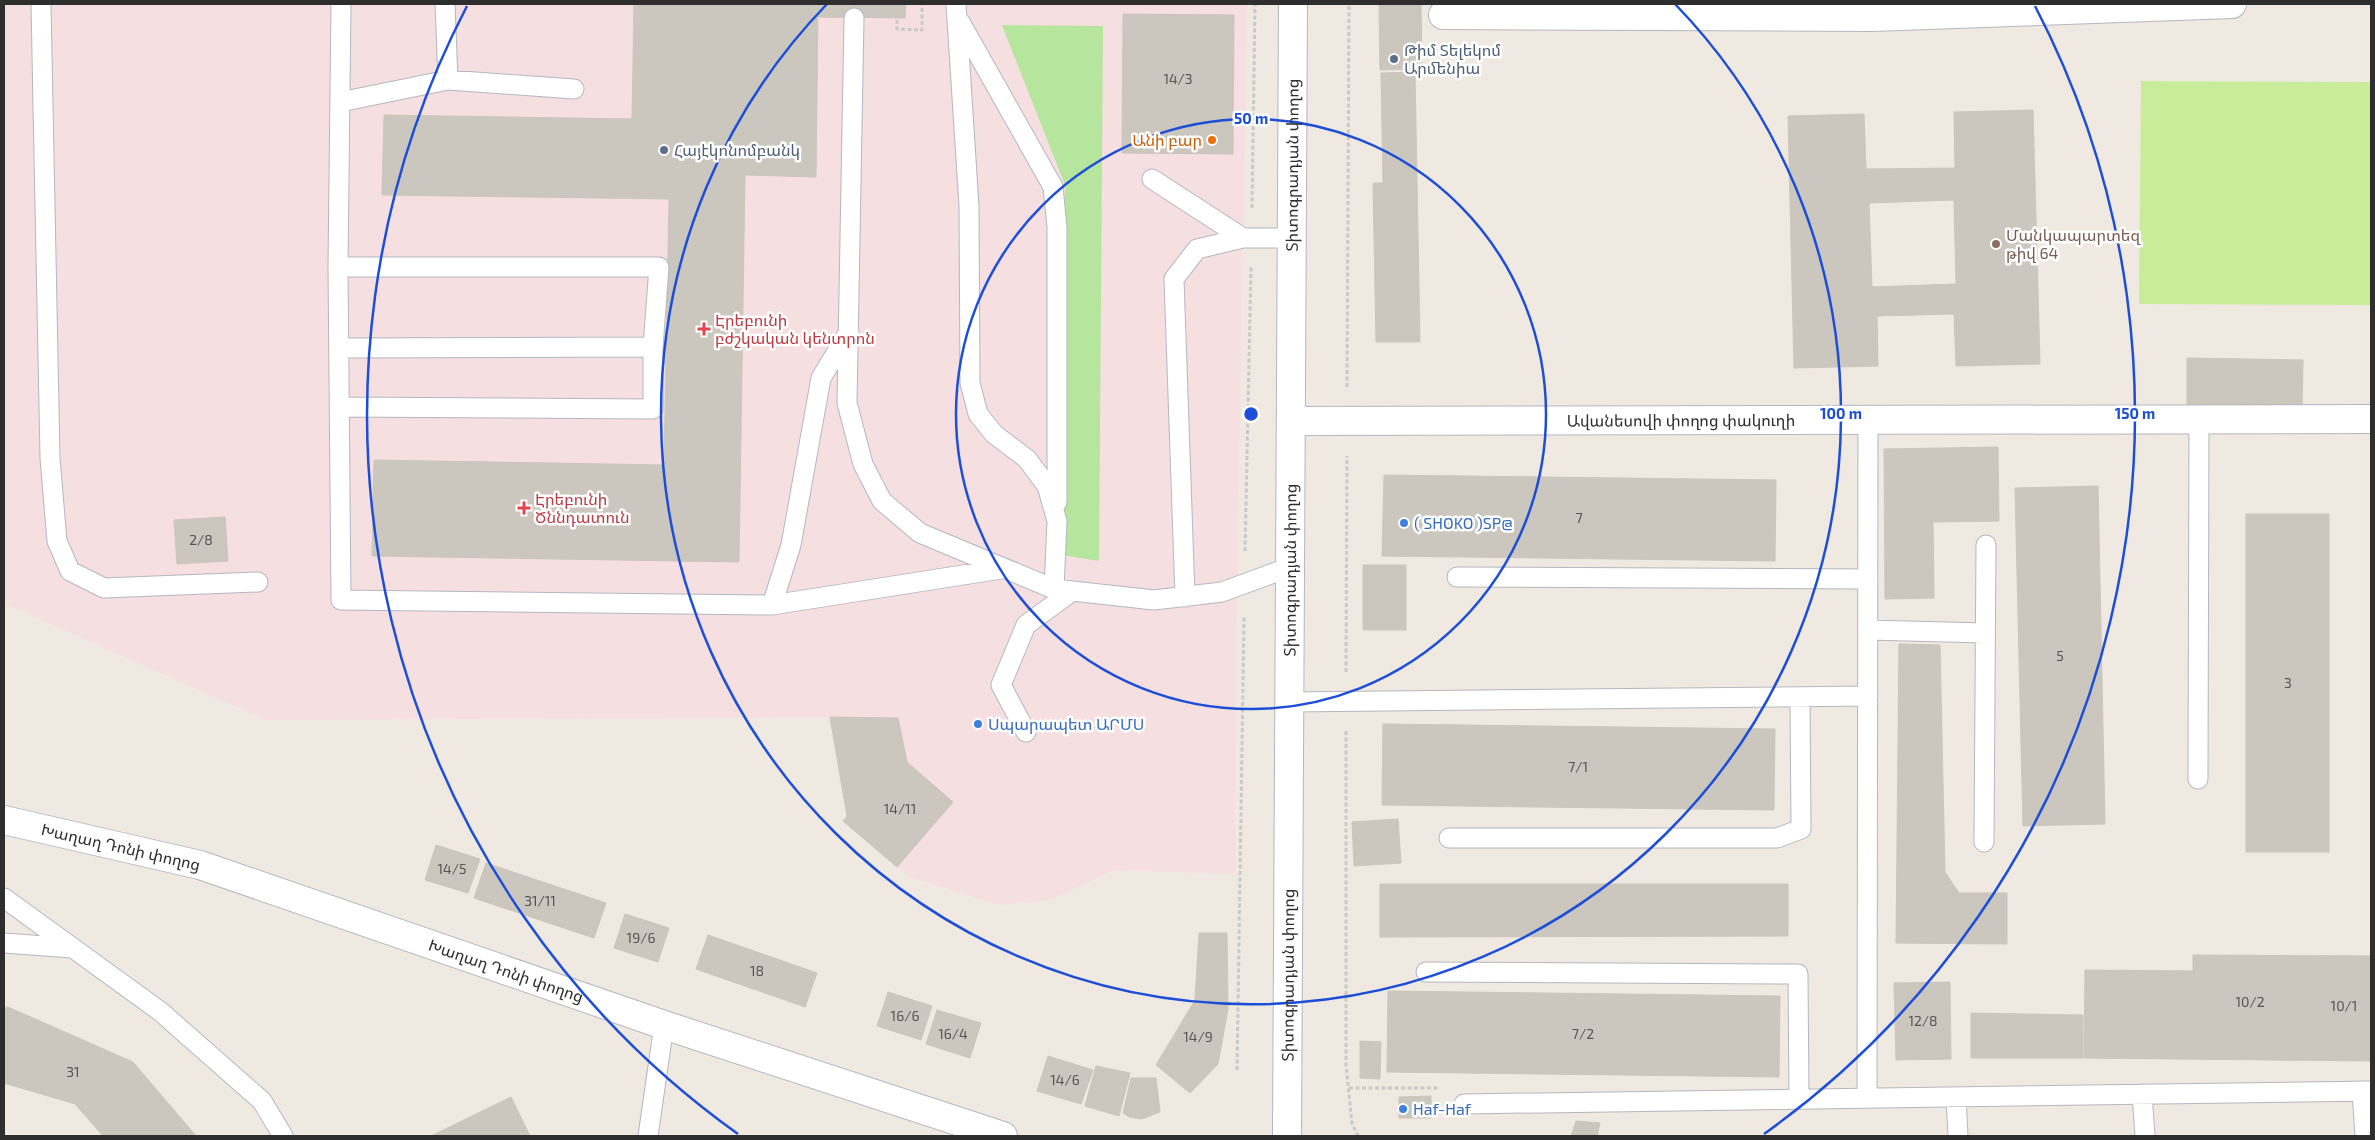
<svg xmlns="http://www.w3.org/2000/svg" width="2375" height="1140" font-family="'Exo 2','Noto Sans Armenian',sans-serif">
  <rect width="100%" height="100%" fill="#efe9e1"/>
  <path fill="#f5dfe0" d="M4 4H1247L1236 643 1235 874 1114 870 1050 900 999 905 910 877 843 821 847 816 830 717 266 720 4 603Z"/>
  <path fill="#b6e59e" d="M1002 25 1103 26 1099 561 1062 555 1065 185Z"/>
  <path fill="#c9ec9a" d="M2141 81 2371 82V305L2139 304Z"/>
  <path fill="#cbc7bf" stroke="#cbc5ba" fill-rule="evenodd" d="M634 4H818L816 177 745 175 739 562 372 556 374 460 664 465 669 199 382 195 384 115 632 119Z
    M818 4H906L905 18 818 17Z
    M1379 4H1421L1422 69 1380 70Z
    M1123 14 1234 15 1233 154 1122 153Z
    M1415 72 1420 342H1376L1373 183H1383L1381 73Z
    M2033 110 2040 364 1956 366 1954 314 1877 316 1878 366 1794 368 1788 116 1864 114 1866 169 1955 168 1954 112ZM1954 200 1956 284 1872 287 1869 203Z
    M2187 358 2303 360 2302 411 2187 409Z
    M1998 447 1999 521 1933 522 1934 598 1885 599 1884 449Z
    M1384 475 1776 480 1775 561 1382 556Z
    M2098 486 2105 824 2023 826 2015 488Z
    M2246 514H2329V852H2246Z
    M225 517 228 561 177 564 174 520Z
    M1363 565H1406V630H1363Z
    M1899 644 1940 645 1945 872 1959 893H2007V944L1896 943Z
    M830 717 898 718 907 762 900 756 847 816Z
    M1383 724 1775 729 1774 810 1382 805Z
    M900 756 953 802 897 867 843 821Z
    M1398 819 1401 863 1354 866 1352 822Z
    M436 845 480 859 468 893 425 880Z
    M486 863 606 903 594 938 474 898Z
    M1380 884H1788V936L1380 937Z
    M625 914 669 928 658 962 614 948Z
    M1199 933H1227L1228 1009 1195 1000Z
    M708 935 817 973 805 1007 696 969Z
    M2193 955 2371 956V1061L2084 1058 2085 970 2193 971Z
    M1950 982 1951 1059 1896 1060 1894 983Z
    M1388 991 1780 996 1779 1077 1387 1072Z
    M888 992 932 1006 921 1040 877 1026Z
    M1195 1000 1228 1009 1218 1064 1190 1093 1156 1065Z
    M8 1007 133 1062 196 1136H103L75 1104 4 1083V1008Z
    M937 1010 981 1023 970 1058 926 1044Z
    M1971 1013 2083 1015V1058H1971Z
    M1360 1041 1381 1042 1380 1079 1360 1078Z
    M1048 1056 1093 1070 1081 1104 1037 1091Z
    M1096 1066 1130 1073 1119 1116 1085 1106Z
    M1131 1078H1156L1160 1112 1142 1119 1129 1117 1123 1113Z
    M1431 1096V1118H1399V1097Z
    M511 1097 530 1136H431Z
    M1576 1121 1600 1123 1597 1136H1571Z"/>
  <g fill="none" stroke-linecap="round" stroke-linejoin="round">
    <defs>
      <path id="service" d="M41 4 50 458 57 541 70 571 104 588 258 582
        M341 4 338 267 341 600 772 605 1001 569
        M445 4 448 80
        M956 4 969 206 970 383 978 414 994 434 1027 459 1047 486 1057 521 1054 589
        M854 18 847 403 863 464 882 501 920 533 1054 589 1154 600 1222 592 1290 567
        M960 22 1053 187 1057 227V502
        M340 102 448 80 574 89
        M1152 179 1243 238
        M338 267H659L653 347 340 348
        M340 407 653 409V347
        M1457 577 1868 579
        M1185 597 1174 279 1197 249 1243 238H1292
        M772 605 791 545 821 378 849 332
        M1868 630 1985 633
        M1290 702 1868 696
        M1026 732 1001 685 1026 625 1071 592
        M2198 779 2199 419
        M1449 838H1777L1801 829 1800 697
        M1984 842 1986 545
        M4 898 161 1012 262 1101 283 1136
        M4 943 72 948
        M1426 972 1798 974 1799 1099
        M2362 1091 2365 1136
        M2142 1094 2145 1136
        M1956 1097 1958 1136
        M1867 1098 1868 420
        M1464 1104 2371 1091
        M648 1136 664 1025"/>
      <g id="minor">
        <path d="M1443 15 1872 17 2232 4"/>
        <path id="s1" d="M1291 421 2371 419"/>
        <path id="s2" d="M4 820 200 865 664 1025 1003 1136"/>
      </g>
      <g id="tertiary">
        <path id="s3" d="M1287 1136 1293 4"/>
      </g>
    </defs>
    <use href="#service" stroke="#b4b7c1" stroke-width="21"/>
    <use href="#minor" stroke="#b4b7c1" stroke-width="30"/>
    <use href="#tertiary" stroke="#b4b7c1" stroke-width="30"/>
    <path stroke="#c9c9c9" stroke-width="3" stroke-dasharray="4 2.5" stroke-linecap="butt" d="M897 20V29L922 30V4
      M1252 208 1255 4
      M1347 387 1349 4
      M1245 551 1251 267
      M1346 672 1347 456
      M1346 731V1065L1352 1124 1358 1136
      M1237 1070 1244 617
      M1349 1088H1439"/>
    <use href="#service" stroke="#fff" stroke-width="19"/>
    <use href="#minor" stroke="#fff" stroke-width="28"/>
    <use href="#tertiary" stroke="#fff" stroke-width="28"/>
  </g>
  <g fill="none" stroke="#1d4ed8" stroke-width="2.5">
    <circle cx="1251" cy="414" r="295"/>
    <path d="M1675 4A590 590 0 1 1 827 4"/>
    <path d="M738 1134A884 884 0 0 1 467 6M2035 6A884 884 0 0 1 1764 1134"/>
  </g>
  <g fill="#5c6f8a" stroke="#fff" stroke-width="2">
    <circle cx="1394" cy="59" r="5"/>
    <circle cx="664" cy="150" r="5"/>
  </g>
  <circle fill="#e8710a" stroke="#fff" stroke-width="2" cx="1212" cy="140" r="5"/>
  <circle fill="#8d6e63" stroke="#fff" stroke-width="2" cx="1996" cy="244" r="5"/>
  <g fill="#e0444e" stroke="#fff" stroke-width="2">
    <path d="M701.5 321.5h5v5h5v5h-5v5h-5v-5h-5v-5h5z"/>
    <path d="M521.5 500.5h5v5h5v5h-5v5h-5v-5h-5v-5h5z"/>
  </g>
  <g fill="#3f7fe0" stroke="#fff" stroke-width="2">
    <circle cx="1404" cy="523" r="5"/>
    <circle cx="978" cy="724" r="5"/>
    <circle cx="1403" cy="1109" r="5"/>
  </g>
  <g text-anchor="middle" stroke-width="5" stroke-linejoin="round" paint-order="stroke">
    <g font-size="14" fill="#555452">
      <text x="1178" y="84">14/3</text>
      <text x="1579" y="523">7</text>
      <text x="201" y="545">2/8</text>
      <text x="2060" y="661">5</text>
      <text x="2288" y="688">3</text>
      <text x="1578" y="772">7/1</text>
      <text x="900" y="814">14/11</text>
      <text x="452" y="874">14/5</text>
      <text x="540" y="906">31/11</text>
      <text x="641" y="943">19/6</text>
      <text x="757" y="976">18</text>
      <text x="2250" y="1007">10/2</text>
      <text x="2344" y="1011">10/1</text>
      <text x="905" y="1021">16/6</text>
      <text x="1923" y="1026">12/8</text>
      <text x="953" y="1039">16/4</text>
      <text x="1583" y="1039">7/2</text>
      <text x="1198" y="1042">14/9</text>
      <text x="73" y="1077">31</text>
      <text x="1065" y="1085">14/6</text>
    </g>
    <g font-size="16" fill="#4e5e75" stroke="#fff" text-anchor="start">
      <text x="1404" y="56">Թիմ Տելեկոմ<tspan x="1404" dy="18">Արմենիա</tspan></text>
      <text x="674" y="156">Հայէկոնոմբանկ</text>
    </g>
    <g font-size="16" fill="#c56008" stroke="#fff" text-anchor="end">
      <text x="1202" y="146">Անի բար</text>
    </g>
    <g font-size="16" fill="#2e2e2e" stroke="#fff">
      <text dy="6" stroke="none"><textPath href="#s3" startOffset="971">Տիտոգրադյան փողոց</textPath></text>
      <text dy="6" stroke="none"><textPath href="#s1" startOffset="390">Ավանեսովի փողոց փակուղի</textPath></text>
      <text dy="6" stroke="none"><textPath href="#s3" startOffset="566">Տիտոգրադյան փողոց</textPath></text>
      <text dy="6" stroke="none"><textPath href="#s2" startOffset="120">Խաղաղ Դոնի փողոց</textPath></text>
      <text dy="6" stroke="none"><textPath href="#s2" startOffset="525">Խաղաղ Դոնի փողոց</textPath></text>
      <text dy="6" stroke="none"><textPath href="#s3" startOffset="161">Տիտոգրադյան փողոց</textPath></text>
    </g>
    <g font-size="16" fill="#785e54" stroke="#fff" text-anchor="start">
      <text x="2006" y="241">Մանկապարտեզ<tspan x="2006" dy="18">թիվ 64</tspan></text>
    </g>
    <g font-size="16" fill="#be3a42" stroke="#fff" text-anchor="start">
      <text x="715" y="326">Էրեբունի<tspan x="715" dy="18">բժշկական կենտրոն</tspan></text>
      <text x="535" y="505">Էրեբունի<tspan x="535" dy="18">Ծննդատուն</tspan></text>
    </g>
    <g font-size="16" fill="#366cbe" stroke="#fff" text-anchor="start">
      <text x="1414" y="529">( SHOKO )SP@</text>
      <text x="988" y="730">Սպարապետ ԱՐՄՍ</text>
      <text x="1413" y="1115">Haf-Haf</text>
    </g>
  </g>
  <circle cx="1251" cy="414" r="8" fill="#1d4ed8" stroke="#fff" stroke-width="2.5"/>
  <g font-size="15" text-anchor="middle" font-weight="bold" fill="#1d4ed8" stroke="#fff" stroke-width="5" stroke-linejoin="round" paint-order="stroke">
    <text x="1251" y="124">50 m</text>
    <text x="1841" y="419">100 m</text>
    <text x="2135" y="419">150 m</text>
  </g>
  <rect width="2375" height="1140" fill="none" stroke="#2e2e2e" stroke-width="10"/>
</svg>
